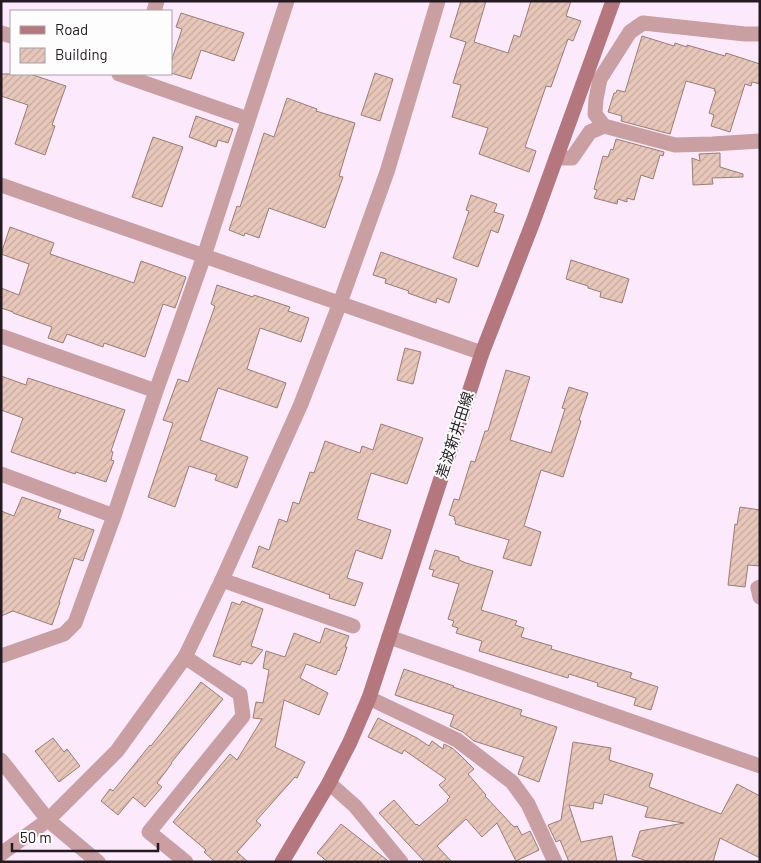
<svg xmlns="http://www.w3.org/2000/svg" width="761" height="863" font-family="Barlow,'Noto Sans JP',sans-serif">
  <defs>
    <pattern id="building-hatch" width="6" height="6" patternUnits="userSpaceOnUse" patternTransform="scale(1.25)"><rect width="6" height="6" fill="#e7c7b9"/><path d="M-1 1l2-2M0 6l6-6M5 7l2-2" fill="none" stroke="#c6aa9f"/></pattern>
  </defs>
  <rect width="100%" height="100%" fill="#fde9fc"/>
  <path fill="url(#building-hatch)" stroke="#9b7d71" d="M461 1H486L474 42 508 53 514 35 520 37 531 1H571L566 16 581 21 573 41 568 39 551 87 546 86 525 147 536 151 529 172 479 154 488 128 452 117 461 85 453 83 466 42 450 37Z
    M181 13 244 33 234 61 201 50 191 79 171 73V62L182 29 176 27Z
    M642 36 674 46 675 43 687 47V45L725 56 726 53 760 64V84L752 82 751 86 745 84 730 132 711 126 714 115 709 113 716 91H714L715 89 686 81 670 134 621 121 622 116 608 112 614 93H616L617 90 625 92Z
    M375 73 393 79 380 121 361 115Z
    M1 74H30L66 86 52 125 55 126 45 155 15 144 28 105 1 96Z
    M287 98 317 109 316 111 355 123 339 176 343 177 325 228 269 208 259 238 245 233 244 236 229 230 237 206 240 207 264 133 274 137Z
    M196 116 233 129 228 143 218 140 216 147 189 137Z
    M153 137 183 147 162 207 132 197Z
    M616 139 664 152 663 156 660 155 653 179 641 175 634 200 627 198V202L618 199 617 204 594 198 597 190 594 189 603 156 608 157 611 149 613 150Z
    M720 153V167L743 174V177L712 178 713 184 693 185 692 158 700 161 699 154Z
    M471 195 497 204 494 212 504 215 498 233 491 230 478 267 453 258 469 211 466 210Z
    M10 227 54 243 50 254 134 283 141 261 186 277 175 308 163 304 145 357 104 343 103 347 67 334 63 343 48 338 52 327 13 313V312L1 308V288L19 295 29 264 1 254Z
    M381 252 457 279 449 303 437 298 436 303 408 293 409 291 385 283 386 279 373 275Z
    M571 260 629 279 622 303 600 297 601 292 588 288V286L566 279Z
    M217 285 253 297 254 295 290 307 288 311 309 318 301 342 260 328 247 369 286 383 277 408 218 388 200 440 248 457 237 488 215 480 217 475 189 466 175 507 148 497 173 423 163 420 178 379 188 382 215 306 211 304Z
    M405 348 421 352 413 384 397 380Z
    M506 370 530 377 510 440 551 453 565 409 562 408 569 387 588 393 579 420 581 421 563 477 541 470 524 526 541 532 531 566 503 558 509 540 455 524 456 521 454 520 455 517 449 515 454 499 459 500 471 461 475 462 485 431H488Z
    M1 376 26 385 28 378 125 410 111 451 113 452 111 460 114 461 106 482 76 472 75 474 11 452 23 418 1 410Z
    M381 424 423 438 407 484 371 473 357 519 391 530 382 559 356 550 347 578 363 583 355 606 329 598 330 595 252 567 259 546 269 550 279 519 287 522 293 502 299 504 310 472 314 473 325 441 360 453 362 446 373 450Z
    M22 497 61 510 58 518 94 530 83 561 74 558 59 602H60L52 625 13 611 1 616V511L14 516Z
    M740 507 760 510V566L748 565 745 587 728 585 735 524 737 525Z
    M435 550 459 557V560L466 563 493 571 481 610 517 621 515 625 524 628 521 637 552 646 551 649 632 673 630 678 658 687 651 710 634 705 636 698 597 686 598 683 569 674 568 678 479 651 482 641 456 633 458 628 452 626 454 621 448 619 459 584 432 576 434 570 429 569Z
    M242 601 263 609 251 646 263 650 252 664 242 661 240 665 213 656 232 602 240 605Z
    M325 628 349 636 345 647H347L339 671 338 670 336 675 306 664 300 678 328 693 319 715 284 700 275 747 305 762 297 778 295 777 256 821 261 825 237 852 248 862H215L204 852 206 850 173 822 230 754 237 760 262 719 253 718 256 702 263 703 269 670 263 668 266 651 285 657 294 633 320 643Z
    M404 669 454 686 453 687 522 710 520 715 557 727 539 782 518 774 524 757 474 741 463 732 450 726 454 715 395 695Z
    M201 682 223 699 171 763H172L157 783 162 787 145 807 133 797 118 815 101 801 110 789 113 791 150 745 151 746Z
    M378 718 417 738 429 746 432 741 443 749 444 744 452 748 459 754 474 769 468 774 486 795 485 796 514 827 517 826 522 835 530 831 539 850 516 861 497 823 482 837 466 819 437 846 452 862H425L379 813 394 800 416 825 417 824 419 826 448 801 447 800 450 797 439 785 446 779 404 750 402 754 368 737Z
    M53 738 64 752 67 749 80 766 59 782 35 751Z
    M573 742 611 748 609 760 653 774 649 787 721 814 737 784 760 796V858L720 838 713 862H650L632 856 640 831 684 823 645 817 648 807 604 794 602 804 594 802 593 809 569 805 581 842 612 836 617 862H569L560 840 556 842 548 825 561 820Z
    M341 824 387 860 389 862H328L317 853Z"/>
  <g fill="none" stroke-linecap="round" stroke-linejoin="round">
    <path stroke="#c99fa2" stroke-width="15" d="M154 11 157 1
      M1 33 11 36
      M119 74 248 119
      M604 126 595 114 596 99 600 79 630 32 643 23 745 34H760
      M556 158H572L590 132 604 126 675 145 712 144 760 141
      M1 336 156 391
      M1 474 114 516
      M222 580 353 626
      M760 587 758 588 760 597
      M1 656 64 634 75 623 114 516 156 391 204 256 287 1
      M185 657 240 694 243 716 149 832 186 862
      M369 698 457 740 512 782 528 804 555 862
      M1 760 48 820 98 862
      M329 783 355 806 401 862"/>
    <path stroke="#c99fa2" stroke-width="15" d="M1 185 482 353
      M389 637 760 766
      M1 854 48 820 117 751 185 657 222 580 301 404 340 303 387 172 438 1"/>
    <path stroke="#b3777d" stroke-width="15" d="M282 862 329 783 350 742 369 698 482 353 533 222 613 1"/>
  </g>
  <g text-anchor="middle" stroke-width="4" stroke-linejoin="round" paint-order="stroke">
    <g font-size="15" fill="#231a22" stroke="#fdfdfd">
      <text transform="translate(455 435) rotate(-72)" y="5">差波新井田線</text>
    </g>
  </g>
  <rect width="761" height="863" fill="none" stroke="#231a22" stroke-width="5"/>
  <rect x="10" y="10" width="162" height="65" fill="#fdfdfd" stroke="#a6a2a5"/>
  <rect x="20" y="26" width="25" height="8" fill="#b3777d" stroke="#a6a2a5"/>
  <text x="55" y="35" font-size="15" fill="#231a22">Road</text>
  <rect x="20" y="48" width="25" height="15" fill="url(#building-hatch)" stroke="#a6a2a5"/>
  <text x="55" y="60" font-size="15" fill="#231a22">Building</text>
  <path d="M12 843v8h146v-8" fill="none" stroke="#231a22" stroke-width="2.5"/>
  <text x="20" y="843" font-size="15" fill="#231a22" stroke="#fdfdfd" stroke-width="4" paint-order="stroke">50 m</text>
</svg>
